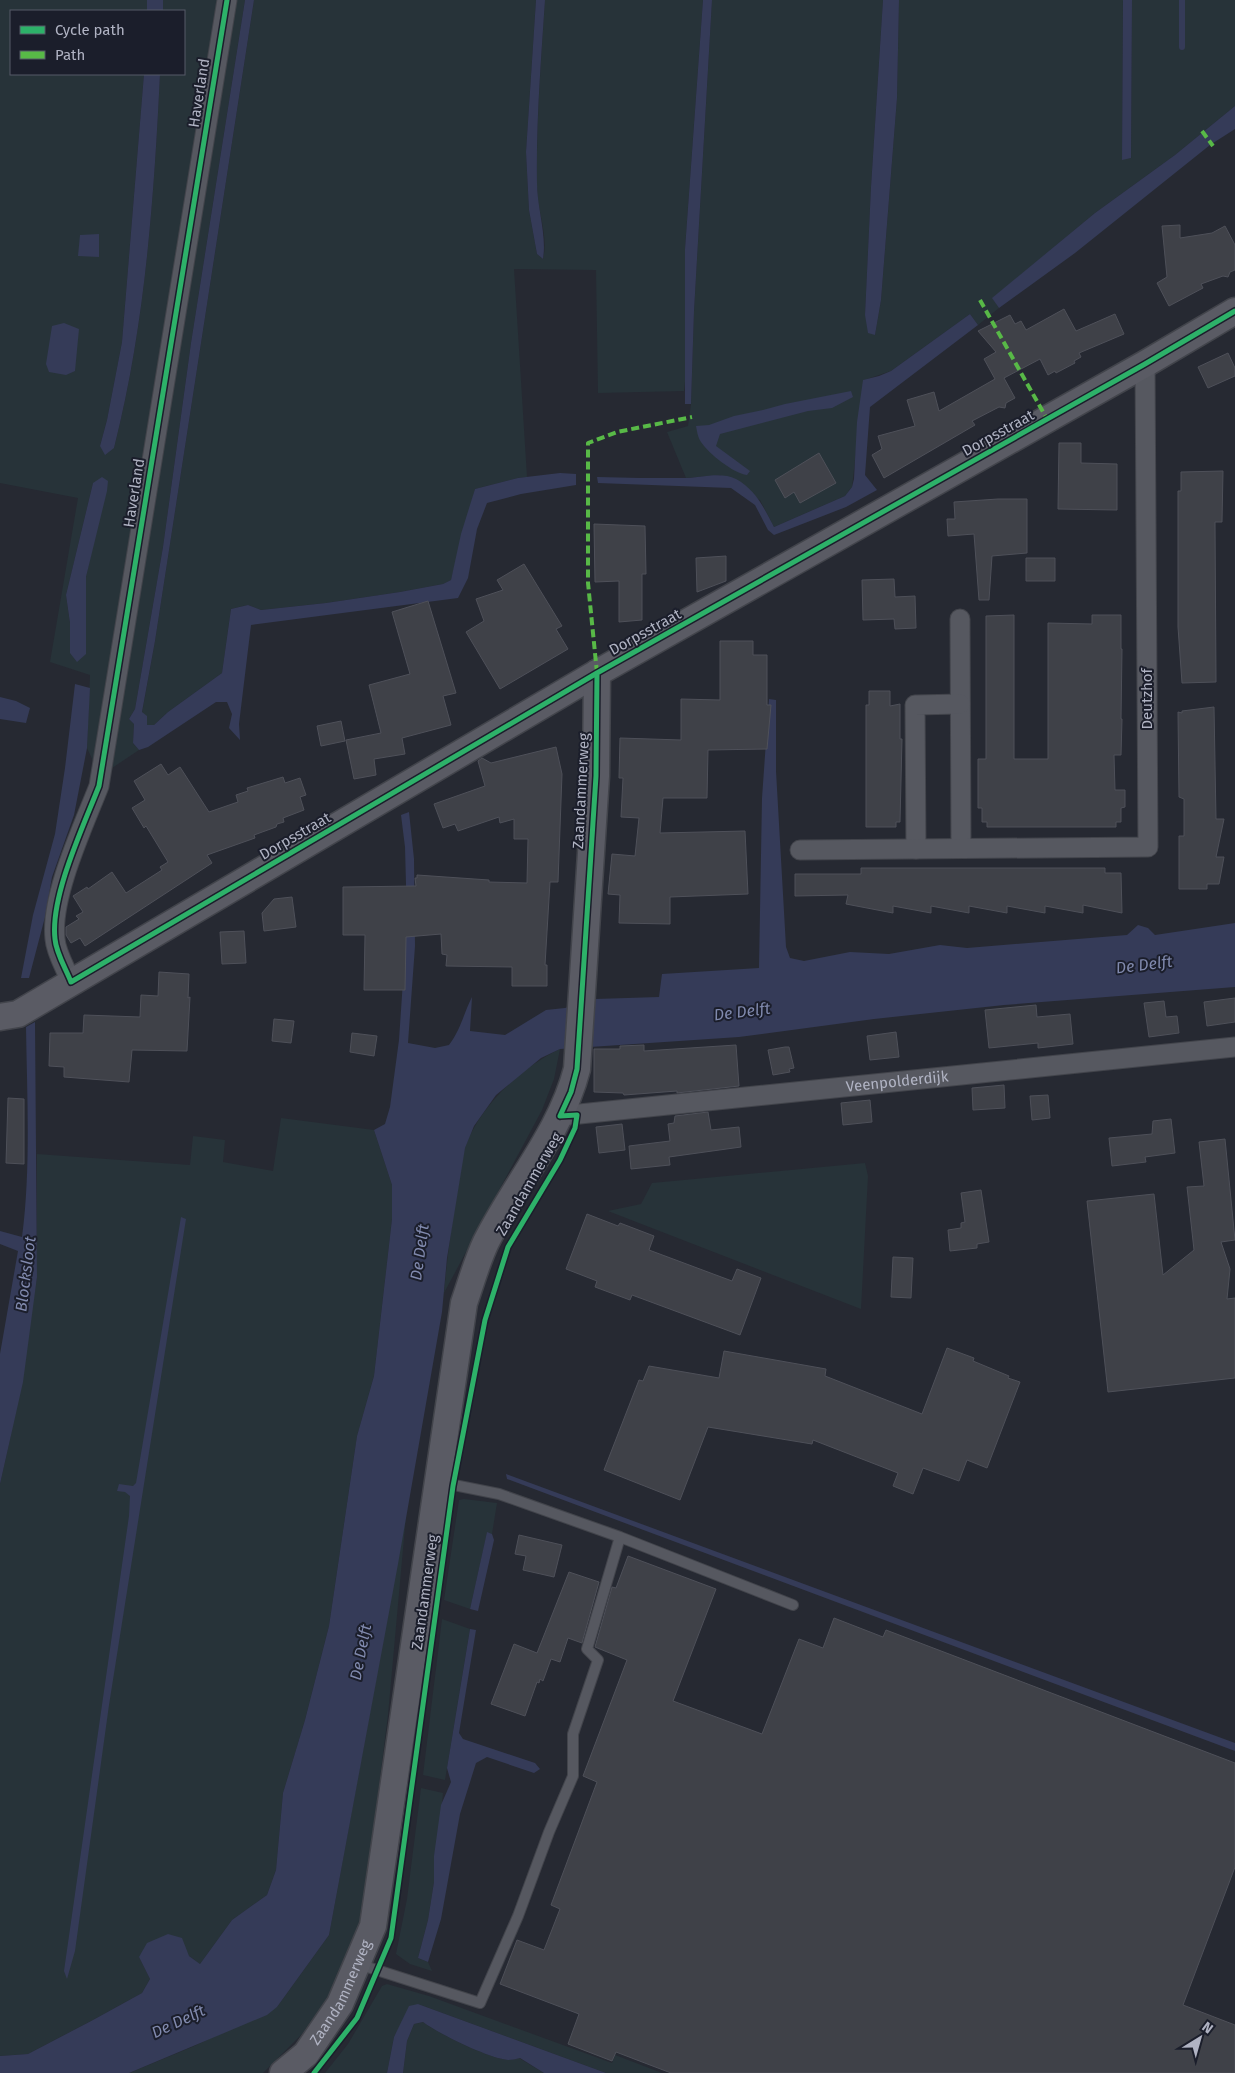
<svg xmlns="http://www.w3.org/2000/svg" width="1235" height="2073" font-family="'Fira Sans',sans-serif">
  <rect width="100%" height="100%" fill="#262932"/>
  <path fill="#273339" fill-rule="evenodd" d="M0 0H147V11H11V74H144L122 342 107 420 100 446 114 448C145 326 154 199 160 74H184V11H163V0H245L191 343 163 547 135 709 129 719 134 724 133 743 139 750 100 776 87 748 90 675 50 662 78 498 0 483ZM93 483 95 536 86 577V653H70V623L66 595Z
    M254 0H536L526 152 529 210 537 254 543 259C549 237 537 210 537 187 536 124 541 62 545 0H703L685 249V382L684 391 598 393 596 270 514 269 527 477 518 478 475 489 451 580 443 584 400 592 326 603 261 610 248 605 231 609 222 673 168 712 154 725H147L142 713 155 641Z
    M712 0H883L871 187 865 315 875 335 881 300 897 98 899 0H1123L1122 159 1131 158 1132 0H1235V106L1175 155 1095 213 993 298 999 308 978 325 970 314 891 371 864 380 852 487 845 496 774 527 760 500 720 475 686 478 667 432 688 426 691 404 694 311Z
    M560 1049 554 1079 542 1110 444 1293C447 1258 452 1222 458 1187 461 1174 461 1158 466 1145 481 1105 522 1067 560 1049Z
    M281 1118 374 1130 392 1185V1219L374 1376 357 1436 329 1626 305 1720 283 1793 276 1870 267 1895 232 1920 200 1964 189 1956 139 1957 150 1979 142 1993 93 2020 28 2054 0 2056V1484L10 1439 37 1278V1154L190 1165 193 1136 225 1140 223 1162 273 1171Z
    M865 1163 868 1176 861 1309 608 1211 641 1204 652 1183Z
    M464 1499 497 1503 492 1534 487 1533 470 1609 444 1600 459 1500Z
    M406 1516 388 1715 376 1810 373 1876 362 1926 346 1970 303 2033 263 2073H129L192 2047 277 2007 329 1935Z
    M442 1619 470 1629 445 1780 423 1775Z
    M421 1788 443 1793 438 1846 434 1856V1882L428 1920 418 1958 428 1962 432 1971 410 1964 396 1954 407 1899Z
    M387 1984 429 1996 612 2063 615 2055 662 2073H606L418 2004 402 2023 394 2037 387 2073H325L348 2044 382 1986Z
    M423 2022C439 2034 488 2058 508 2060 511 2060 516 2059 519 2058L544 2073H403L407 2041 414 2024Z"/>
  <path fill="#353b58" d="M147 0H163V11H147Z
    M245 0H254L155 641 142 712 147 716V725H154L168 712 222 673 231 609 248 605 261 610 326 603 400 592 443 584 451 580 461 534 475 489 518 478 560 473 576 474V485L521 494 487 503 477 529 468 578 458 598 251 625 239 724 240 740 229 728 232 714 227 702H216L148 747 139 750 133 743 134 724 129 719 135 709 163 547 191 343Z
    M536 0H545C541 61 536 122 537 183 537 208 547 235 543 259L537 254 529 210 526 152Z
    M703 0H712L694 311 691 404H685V249Z
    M883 0H899L897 98 881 300 875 335 868 333 865 315 871 187Z
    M1123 0H1132L1131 158 1122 160Z
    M144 74H160C154 199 145 326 114 448L105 455 100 446 107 420 122 342Z
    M1235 106V129L1210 145 1075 253 999 308 992 298 1095 213 1175 155Z
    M99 234V257L78 256 80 235Z
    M970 314 978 325 870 407 865 475 877 490 846 507 774 535 768 530 755 505 731 488 598 483 597 477C626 478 654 478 683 478 699 478 721 471 736 479 756 490 764 508 774 527L845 496 852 487 854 479 857 422 863 380 879 376 891 371Z
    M64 323 79 329 75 371 66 375 49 372 46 364 52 326Z
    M851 391 853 397 832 408 808 411 720 434 716 446 750 471 747 475C733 473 709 454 701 442 698 438 697 431 696 426L709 425 734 416 763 410 785 404Z
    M102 477 108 481 107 491 86 577V654L77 662 70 653V623L66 595 93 483Z
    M75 684 90 688 87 748 74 815 52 877 45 917 29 978H21L33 915 55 834 65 768Z
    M0 697 16 701 30 708 26 723 0 719Z
    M769 699 776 700V771L786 947 790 958 804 961 850 952 889 954 940 945 967 948 1127 935 1138 925 1148 928 1155 935 1235 923V987L1004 1005 874 1019 739 1037 560 1049 541 1058 496 1095 474 1126 465 1148 447 1258 442 1312 398 1564 329 1935 277 2007 267 2015 129 2073H0V2056L28 2054 93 2020 142 1993 150 1979 139 1957 147 1943 168 1934 182 1938 189 1956 200 1964 232 1920 267 1895 276 1870 283 1793 305 1720 329 1626 357 1436 374 1376 392 1219V1185L374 1130 385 1124 390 1107 399 1040 407 921 405 847 401 815 409 812 414 859 415 946 408 1043 435 1048 449 1045C461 1029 463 1015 472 997L470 1031 505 1035 546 1010 565 1008 595 999 659 997 662 974 759 968 762 798Z
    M35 1022 37 1277 23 1382 0 1484V1354L18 1251 0 1244V1231L22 1237C31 1168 27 1097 26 1027Z
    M181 1217 186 1219 109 1705 75 1951 67 1979 64 1971 129 1516 130 1496 125 1492 117 1491 119 1484 133 1486 136 1483Z
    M506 1474 1235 1743V1751L507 1479Z
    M487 1532 492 1534 494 1540 478 1611 470 1609Z
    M470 1629 476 1630 459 1733 463 1739 535 1763 540 1769 534 1773 487 1757 476 1763 460 1814 441 1919 428 1962 418 1958 428 1920 434 1882V1856L441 1805 451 1782 447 1768Z
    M418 2004 606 2073H544L520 2058C516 2059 512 2060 508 2060 488 2058 439 2034 423 2022L414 2024 407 2041 403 2073H387L394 2037 409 2006Z"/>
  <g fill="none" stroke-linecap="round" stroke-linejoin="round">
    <path stroke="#353b58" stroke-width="6" d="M1182 47V0"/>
  </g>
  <path fill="#3f4148" stroke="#4e5059" d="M1180 225V238L1212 233 1225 226 1235 245V270L1230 272 1228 277 1223 276 1201 284 1203 288 1169 306 1157 283 1167 277 1162 226Z
    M1064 309 1076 331 1115 314 1124 334 1079 353 1081 357 1074 361 1075 363 1056 373 1055 371 1048 375 1040 359 1004 378 1015 398 1006 403 1005 408 999 407 972 421 975 425 884 478 872 455 882 449 878 436 915 426 907 400 934 392 939 411 995 379 984 359 996 352 978 331 1010 315 1015 324 1021 321 1026 330Z
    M1228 353 1235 368V376L1208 388 1198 367Z
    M1059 443H1081V463L1117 464V510L1058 509Z
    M819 453 836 483 800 503 794 492 785 498 775 480Z
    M1223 471 1222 522H1215L1216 682 1182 683 1178 627V491H1181V472Z
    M998 499H1027V553L992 556 989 600H979L974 534 948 536 947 519H955L954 502Z
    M594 524 645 526 646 574H642V620L619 622V581L595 582Z
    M726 556V581L697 592 696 558Z
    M1026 558H1055V581H1026Z
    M524 564 562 626 556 629 568 649 500 689 466 632 484 621 476 599 503 590 497 580Z
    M894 579 895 597 915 596 916 628 895 629 894 619 863 620 862 580Z
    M428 601 456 693 443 696 451 725 402 738 405 754 374 759 376 775 354 779 346 740 381 733 369 685 410 674 392 612Z
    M1014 615V759H1048V623L1092 624V615H1121V649H1122L1121 719H1122L1121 755H1114L1115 790H1125V807L1121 808V822H1116V827H987V822H982V808H978V759H986V616Z
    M720 641H753V655H767V705H771L767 749 708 750 707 798H663L660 833 745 831 748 894 670 897V924L619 923 620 895 608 894 612 854 635 856 639 818 621 817 623 778H619L620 738 681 740V699L720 700Z
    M869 691H890V706L900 704V739H902L900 822H896V827H866V705H869Z
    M1214 707 1216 819H1224L1216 857H1224L1219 884H1207V889H1179V836H1184V799L1179 797 1178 712 1182 713V711Z
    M341 721 345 741 321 746 317 726Z
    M556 747 562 774 558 882H550L545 965H547V986H512V967L446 966 447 955 442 954 441 934 406 937 405 990H364L365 935H343V887L416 886 415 878H417V875L489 880V882L527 883 528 839H514V819L500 823 499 817 458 831 455 824 443 828 434 804 485 786 478 761 482 758 491 763Z
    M161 764 168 775 180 767 209 812 238 802 236 795 248 791 247 788 283 777 285 783 300 778 306 795 300 797 304 810 283 818 284 822 277 824 276 827 254 835 255 838 207 855 212 863 85 946 80 938 71 943 66 935V927L79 919 76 916 83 912 73 896 87 887 88 889 112 872 126 893 162 870 160 867 168 862 146 826 144 828 132 808 145 800 134 781Z
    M861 868H1105V873H1121L1122 913 1083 905V913L1045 906V913L1007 906V913L969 906V913L931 906V913L893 906V913L846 904 848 895 795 896V874H861Z
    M292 897 296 927 264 931 262 913 274 899Z
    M244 931 246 963 222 964 220 932Z
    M159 972 189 974 188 998 190 997 187 1051 132 1050 129 1082 64 1077V1067L49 1066 50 1033H83L84 1015 140 1017 141 995 158 996Z
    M1235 998V1022L1207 1026 1204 1002Z
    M1164 1001 1166 1017 1177 1016 1179 1033 1149 1037 1144 1003Z
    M1036 1005 1037 1017 1070 1014 1073 1044 1038 1048V1043L989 1048 985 1010Z
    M274 1019 294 1021 291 1043 272 1041Z
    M896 1032 899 1057 870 1060 867 1036Z
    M352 1033 377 1036 374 1056 350 1052Z
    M644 1045V1051L736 1045 739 1086 677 1093V1091L624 1095 623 1093 594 1092V1049H620V1046Z
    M785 1047H789L794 1068 789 1069 790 1072 773 1075 768 1050Z
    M1004 1085 1005 1108 973 1110 972 1088Z
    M1048 1095 1050 1118 1032 1120 1030 1096Z
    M8 1098 24 1099V1164L6 1163Z
    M870 1100 872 1122 843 1125 841 1103Z
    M708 1112 711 1130 739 1127 741 1147 669 1157 670 1165 631 1169 629 1146 670 1141 668 1124 674 1123 675 1116Z
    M1171 1119 1175 1153 1145 1157 1146 1162 1112 1166 1109 1138 1152 1134 1153 1121Z
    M622 1124 625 1150 599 1153 596 1127Z
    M1225 1139 1235 1240 1221 1242 1230 1269 1227 1299 1235 1298V1378L1108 1392 1087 1201 1154 1194 1163 1275 1194 1250 1187 1187 1204 1186 1199 1142Z
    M981 1190 989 1242 977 1244V1248L950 1251 948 1230 961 1228V1223L965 1222 961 1193Z
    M587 1214 618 1226 620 1223 654 1236 649 1250 732 1281 737 1269 761 1278 740 1335 632 1295 630 1300 595 1287 597 1281 566 1269Z
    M893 1257 913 1258 911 1298 891 1297Z
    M947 1348 974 1358 973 1361 1009 1376 1008 1378 1020 1382 987 1468 967 1460 959 1481 923 1468 913 1494 893 1486 898 1473 813 1440 812 1444 708 1427 680 1500 604 1470 639 1380 643 1381 649 1366 719 1378 724 1351 826 1369 825 1376 922 1414Z
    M519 1535 562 1545 554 1577 523 1570 526 1556 515 1554Z
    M628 1556 716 1589 673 1701 762 1734 799 1639 823 1648 834 1618 883 1637 886 1630 1235 1763V1867L1183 2005 1235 2025V2073H671L616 2052 612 2061 568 2044 579 2014 500 1984 517 1940 544 1950 560 1909 551 1905 597 1782 583 1776 627 1660 595 1647 612 1587 616 1588Z
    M569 1572 599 1582 582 1643 568 1638 560 1662 551 1659 543 1681 540 1679 539 1683 537 1682 525 1716 491 1704 514 1644 537 1653Z"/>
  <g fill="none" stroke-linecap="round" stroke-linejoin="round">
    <defs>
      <path id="lane" d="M620 1537 793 1605
        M358 1964 480 2003 518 1916 549 1832 573 1776V1734L598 1660 587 1649 620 1537 499 1494 439 1482"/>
      <g id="street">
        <path d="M960 619 961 848"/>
        <path d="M916 849 915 705 960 704"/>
        <path d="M800 850 1148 847 1145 364"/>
        <path d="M71 982C66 969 56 953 55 939 50 897 83 827 99 786L227 0"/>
        <path id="s1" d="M560 1116 1235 1047"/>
      </g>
      <g id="secondary">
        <path d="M0 1017 18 1014 597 673 1145 364 1235 311"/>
        <path id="s2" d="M283 2073 306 2054 340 2004 373 1926 464 1303C471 1283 477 1261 486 1242 515 1184 561 1132 577 1069L596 776 597 673"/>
      </g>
    </defs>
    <use href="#lane" stroke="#42444b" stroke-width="12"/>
    <use href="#street" stroke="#42444b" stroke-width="21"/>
    <use href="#secondary" stroke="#42444b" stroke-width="29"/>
    <use href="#lane" stroke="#565860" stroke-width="10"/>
    <use href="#street" stroke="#565860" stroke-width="19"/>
    <use href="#secondary" stroke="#5a5b64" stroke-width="26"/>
    <path stroke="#58b947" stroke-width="4" stroke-dasharray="8 4" stroke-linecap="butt" d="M1202 131 1213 146
      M980 300 1047 419
      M597 673 588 583V443L617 432 692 417"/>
    <defs>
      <path id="cycleway" d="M227 0 99 786C83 827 50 897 55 939 56 953 66 969 71 982L597 673 1145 364 1235 311
        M560 1116 571 1092 577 1069 596 776 597 673
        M314 2073 357 2018 391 1938 453 1486 485 1320 508 1247 560 1160 575 1128 577 1115 560 1116"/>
    </defs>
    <use href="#cycleway" stroke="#1b1e2b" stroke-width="8"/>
    <use href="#cycleway" stroke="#2db169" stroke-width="5"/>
  </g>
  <g text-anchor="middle" stroke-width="4" stroke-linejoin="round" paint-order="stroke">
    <g font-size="15" fill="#b0b3c3" stroke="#1b1e2b">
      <text transform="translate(199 93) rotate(-81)" y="5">Haverland</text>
      <text transform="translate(998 433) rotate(-29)" y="5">Dorpsstraat</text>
      <text transform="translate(134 493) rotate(-81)" y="5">Haverland</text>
      <text transform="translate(645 632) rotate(-29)" y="5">Dorpsstraat</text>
      <text transform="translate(1147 699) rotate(-90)" y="5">Deutzhof</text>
      <text transform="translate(581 791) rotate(-87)" y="5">Zaandammerweg</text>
      <text transform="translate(295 836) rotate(-30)" y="5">Dorpsstraat</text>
      <text dy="5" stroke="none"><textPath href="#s1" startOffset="339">Veenpolderdijk</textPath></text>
      <text transform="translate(529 1184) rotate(-60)" y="5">Zaandammerweg</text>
      <text transform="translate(425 1592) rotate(-82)" y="5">Zaandammerweg</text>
      <text dy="5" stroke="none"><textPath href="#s2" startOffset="101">Zaandammerweg</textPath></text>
    </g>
    <g font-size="16" font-style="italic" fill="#818aae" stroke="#1b1e2b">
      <text transform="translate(1144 964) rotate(-7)" y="6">De Delft</text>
      <text transform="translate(742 1011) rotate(-7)" y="6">De Delft</text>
      <text transform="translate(419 1252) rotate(-82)" y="6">De Delft</text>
      <text transform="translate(25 1274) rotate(-83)" y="6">Blocksloot</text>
      <text transform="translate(360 1652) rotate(-79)" y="6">De Delft</text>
      <text transform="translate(178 2021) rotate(-25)" y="6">De Delft</text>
    </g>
  </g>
  <rect x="10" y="10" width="175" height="65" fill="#1b1e2b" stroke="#575a68"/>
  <rect x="20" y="26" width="25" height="8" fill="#2db169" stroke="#575a68"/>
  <text x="55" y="35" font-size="15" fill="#b0b3c3">Cycle path</text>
  <rect x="20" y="51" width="25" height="8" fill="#58b947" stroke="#575a68"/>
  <text x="55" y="60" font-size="15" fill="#b0b3c3">Path</text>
  <g transform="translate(1200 2038) rotate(37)" stroke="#1b1e2b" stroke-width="4" paint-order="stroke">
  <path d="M0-4L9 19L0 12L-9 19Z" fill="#b0b3c3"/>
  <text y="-8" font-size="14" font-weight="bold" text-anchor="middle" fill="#b0b3c3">N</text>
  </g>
</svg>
